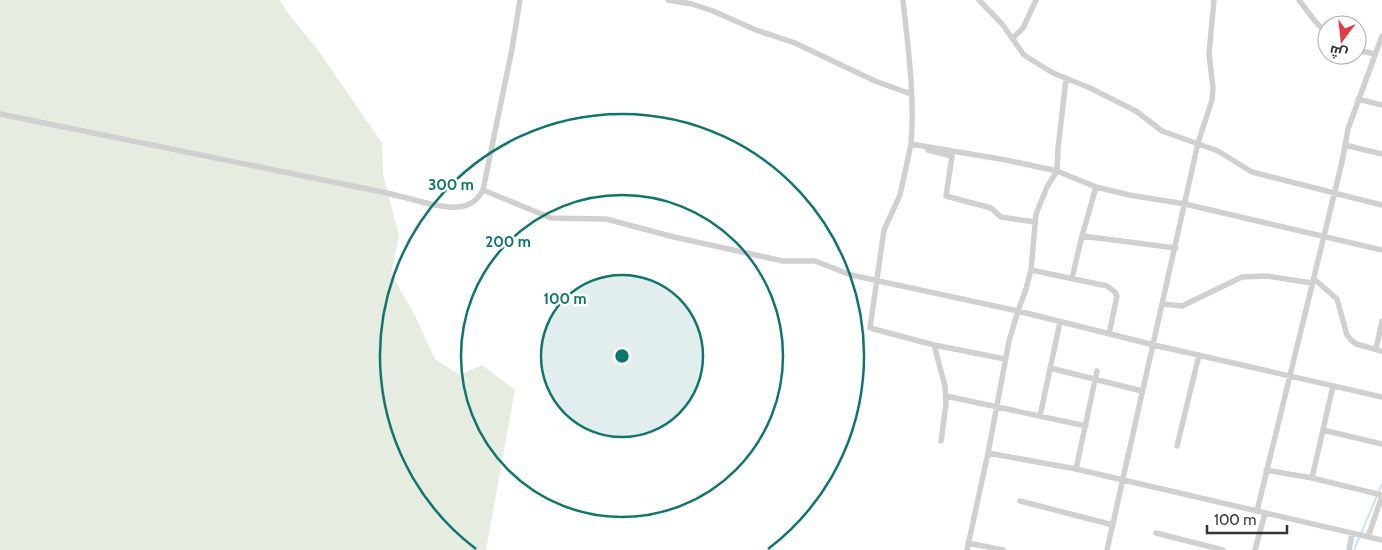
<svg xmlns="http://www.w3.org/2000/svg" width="1382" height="550" font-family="Cabin,Cairo,sans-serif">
  <rect width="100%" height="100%" fill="#fff"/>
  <path fill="#e6ecdf" d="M0 0H280L287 12 318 50 382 143 383 174 399 236 391 273 416 318 435 359 460 375 482 365 515 390 486 550H0Z"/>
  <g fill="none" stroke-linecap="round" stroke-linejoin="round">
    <path stroke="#cfe2ee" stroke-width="2" d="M1354 550 1382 484"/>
    <path stroke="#d0d0d0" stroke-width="5.5" d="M668 0 692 4 713 11 756 30 795 43 875 81 911 94
      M903 0C908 48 915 96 911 144L1006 160 1057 171 1096 187 1129 195 1185 204 1382 250
      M979 0 1002 24 1024 55 1053 73 1090 88 1136 111 1162 131 1218 151 1252 172 1382 205
      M1299 0 1315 21 1327 34
      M1013 38 1023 28 1036 0
      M1357 50 1375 54
      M1358 99 1382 105
      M0 114 387 193C399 196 411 199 422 202 444 207 470 215 483 190L512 49 520 0
      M912 145 911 144 900 195 884 230 870 328 934 345 945 386 946 404 941 441
      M1345 145 1382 154
      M928 150 952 156 946 196 991 208 1001 217 1035 222
      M483 190 551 218 606 219 674 237 783 261H815L851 275 1018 311 1154 345 1382 397
      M1082 236 1096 187
      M1031 270 1107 286 1115 292 1117 296 1109 334
      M1072 278 1082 236 1176 248
      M1314 279 1337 299 1347 335 1351 340 1356 344 1382 351
      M1163 304 1182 306 1242 277 1267 276 1312 283
      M934 345 1005 359
      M1376 349 1382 321
      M1050 368 1142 391
      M946 396 1086 426
      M1040 416 1060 322
      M1323 430 1382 444
      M1177 446 1199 355
      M988 453 1076 469 1382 540
      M1076 469 1097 371
      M1266 470 1312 478 1382 495
      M1312 478 1333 386
      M1020 501 1113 525
      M1257 511 1342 162 1348 129 1382 36
      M1156 533 1223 550
      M1368 537 1382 496
      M968 543 1003 550
      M967 550 988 453 1009 341 1018 311 1026 289 1031 270 1036 214 1047 187 1057 171 1058 148 1066 79
      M1107 550 1198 143 1212 100 1213 88 1209 54 1214 0
      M1255 550 1265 513
      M1349 550 1352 534"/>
  </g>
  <circle cx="622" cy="356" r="81" fill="#0f766e" fill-opacity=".12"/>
  <g fill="none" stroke="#0f766e" stroke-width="2.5">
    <circle cx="622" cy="356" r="81"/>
    <circle cx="622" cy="356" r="161"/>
    <path d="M476 549A242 242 0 1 1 768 549"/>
  </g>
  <circle cx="622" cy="356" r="8" fill="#0f766e" stroke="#fff" stroke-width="2.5"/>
  <g font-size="15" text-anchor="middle" font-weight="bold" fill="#0f766e" stroke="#fff" stroke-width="5" stroke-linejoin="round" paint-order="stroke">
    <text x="451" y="190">300 m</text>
    <text x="508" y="247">200 m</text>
    <text x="565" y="304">100 m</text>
  </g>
  <g transform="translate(1342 40) rotate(195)"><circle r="24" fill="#ffffff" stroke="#adadad"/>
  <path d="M0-4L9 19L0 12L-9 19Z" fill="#e63946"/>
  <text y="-8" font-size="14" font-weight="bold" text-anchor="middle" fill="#333333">ش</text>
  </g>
  <path d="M1207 525v8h80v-8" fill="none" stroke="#333333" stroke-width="2.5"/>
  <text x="1214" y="525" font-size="15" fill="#333333" stroke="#ffffff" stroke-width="4" paint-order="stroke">100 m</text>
</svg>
